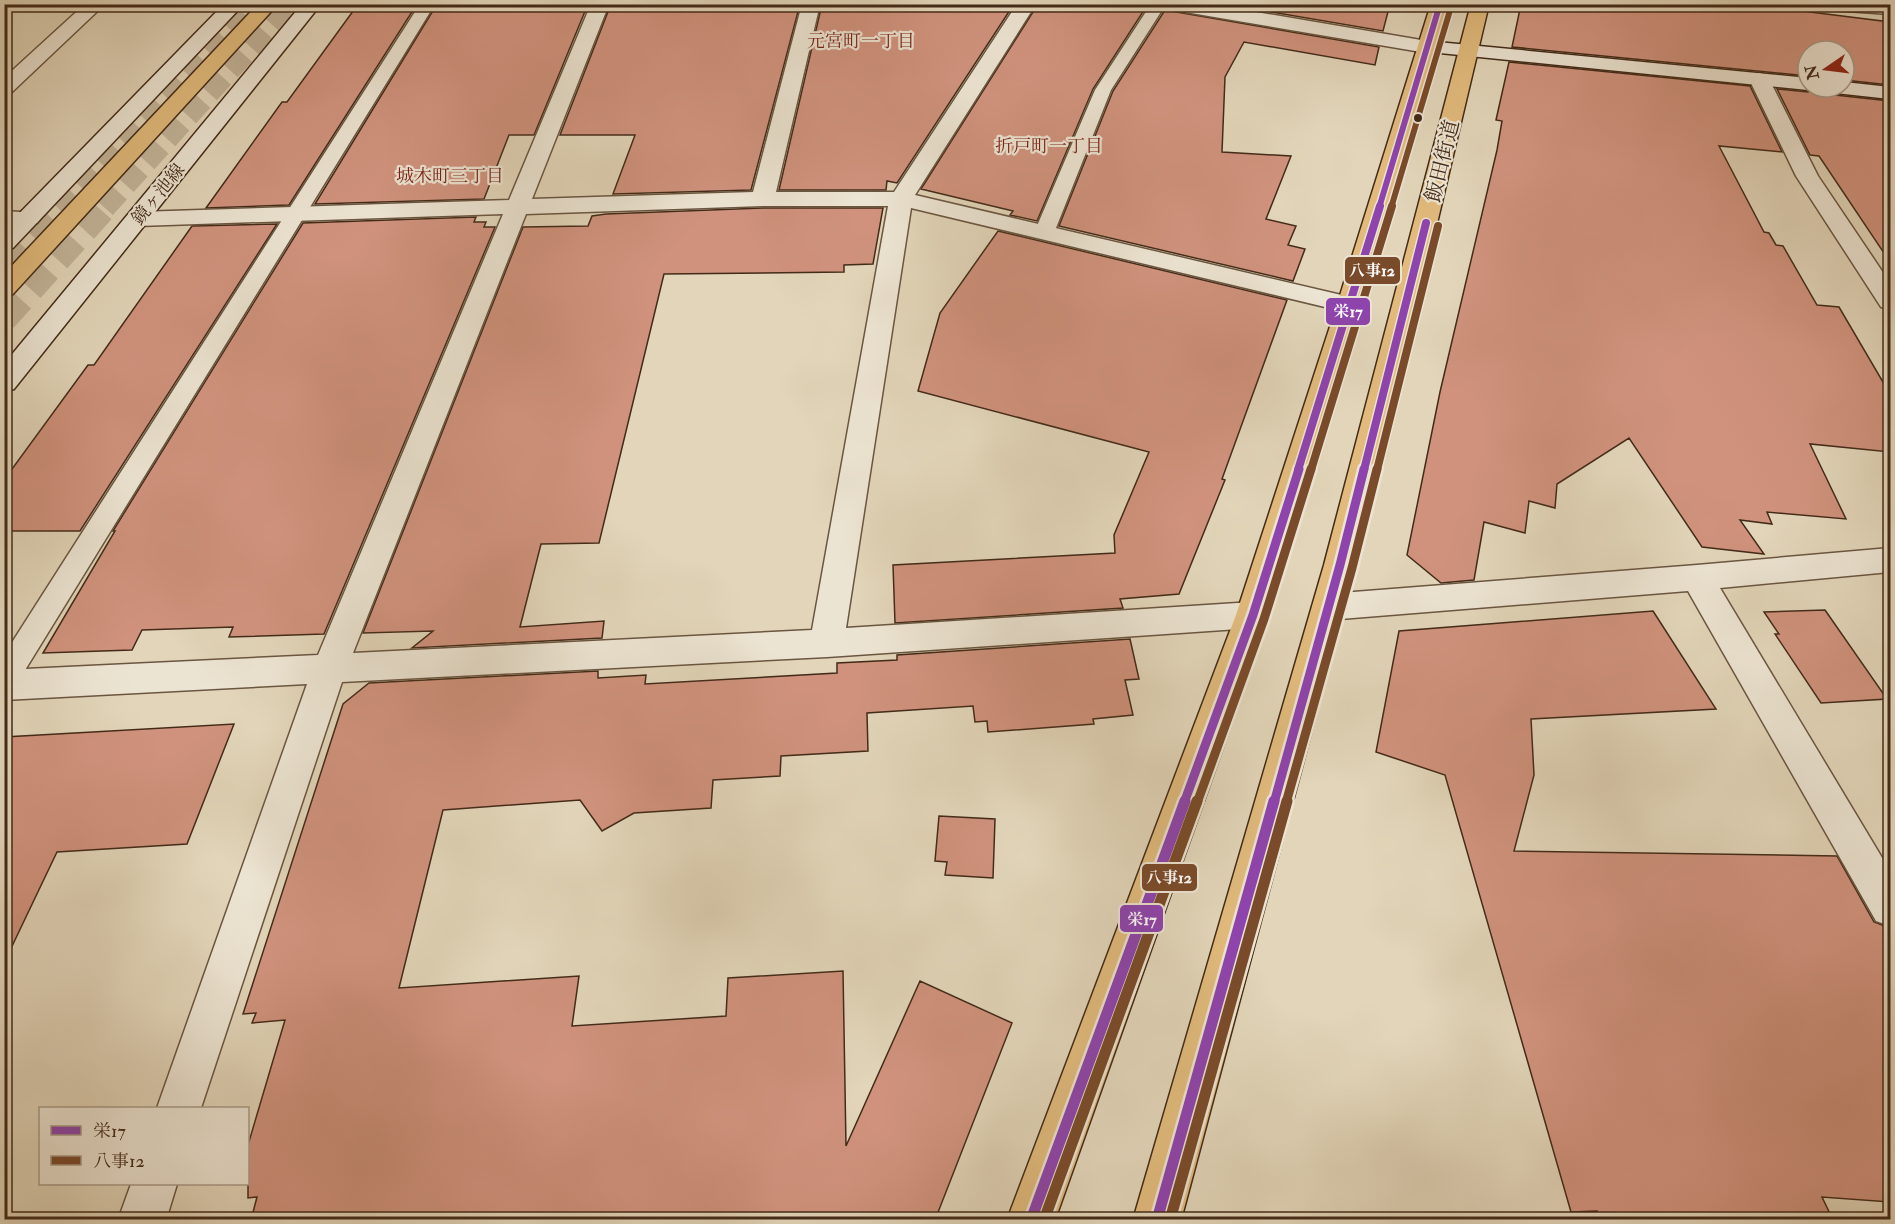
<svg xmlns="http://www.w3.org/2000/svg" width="1895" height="1224" font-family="'IM FELL Double Pica','Noto Serif JP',serif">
  <rect width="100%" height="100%" fill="#e2d5b9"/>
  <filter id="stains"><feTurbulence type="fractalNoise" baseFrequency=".00333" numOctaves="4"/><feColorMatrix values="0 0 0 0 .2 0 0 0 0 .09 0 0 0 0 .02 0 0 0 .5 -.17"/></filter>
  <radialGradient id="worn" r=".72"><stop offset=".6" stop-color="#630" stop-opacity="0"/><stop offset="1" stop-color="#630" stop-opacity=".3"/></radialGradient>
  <path fill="#d0927d" stroke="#432b19" stroke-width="1.5" d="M378 4H417L289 205 206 208 282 102H287L356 7Z
    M437 4H588L534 135H509L484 199 315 204Z
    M611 4H800L751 190 613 194 635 135H560Z
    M822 4H1014L897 183 887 181 886 190H779Z
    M1038 4H1148L1093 89 1037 221 1010 215 1013 211 921 189Z
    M1225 4H1390L1383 31Z
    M1521 4H1745L1890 22V85L1844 80V51H1808V76L1512 47Z
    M1165 10 1379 47 1375 65 1244 42 1225 77 1222 152 1291 156 1266 219 1296 226 1288 245 1305 249 1293 281 1059 226 1113 91Z
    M1509 62 1750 86 1782 152 1719 146 1764 232 1769 233 1776 245 1783 246 1817 305 1839 307 1890 394V452L1810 444 1846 519 1767 512 1772 524 1740 520 1764 554 1702 547 1629 438 1557 484 1555 508 1529 501 1525 533 1484 522 1474 580 1441 583 1407 555 1440 392 1497 150 1502 121 1496 120Z
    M1818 87H1823L1827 93 1835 95 1890 101V262L1819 156 1810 155 1777 89 1808 92Z
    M763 208H883L873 264 844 265V272L664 274 599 543 541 544 520 627 604 621 602 638 412 648 433 631 363 633 523 227 588 226 592 216 606 214Z
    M476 217 474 222H486L484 227H495L324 634 229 637 233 627 142 630 132 650 43 653 115 531H113L303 223Z
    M277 224 80 531H4V480L88 365H94L192 226Z
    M998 231 1287 300 1222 479 1225 480 1179 594 1120 599 1123 608 895 623 893 565 1115 553 1114 535 1149 452 918 391 940 313Z
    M1825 610 1887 699 1821 703 1775 634H1779L1764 612Z
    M1653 611 1716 709 1531 719 1534 775 1514 851 1837 856 1874 922 1890 928V1202L1822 1197 1833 1220H1598L1597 1211 1571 1212 1445 775 1376 752 1399 631Z
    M1130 639 1139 679 1125 680 1133 715 1093 719 1094 724 988 732 987 721 975 722 973 706 867 713 868 751 781 756 780 776 713 780 711 808 634 813 602 831 580 800 443 810 399 988 579 976 572 1026 726 1016 728 978 843 971 846 1146 920 981 1012 1023 935 1220H251L257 1197 248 1198V1145L285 1020 252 1023 256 1013 243 1014 343 704 369 683 598 671V678L646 675 645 684 837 673V663L897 660V655Z
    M234 724 187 844 57 852 4 963V737Z
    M939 816 995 819 993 878 945 875 947 862 935 861Z"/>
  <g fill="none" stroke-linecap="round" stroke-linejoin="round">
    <path stroke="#c2b399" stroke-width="21" stroke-dasharray="21 10" stroke-linecap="butt" d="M58 208 253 4
      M105 208 290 4"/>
    <path stroke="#c2b399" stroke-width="26" stroke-dasharray="26 14" stroke-linecap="butt" d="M4 264 59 206
      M4 319 106 206"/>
    <defs>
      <path id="lane" d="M420 4H435L14 688 4 692V655Z
        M1151 4H1166L1111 90 1054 233 1051 237H1037L1034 233 1095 90Z"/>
      <path id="street" d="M85 4H105L11 93 4 95V78Z
        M591 4H609L532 199 753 192 802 4H820L776 192H894L1017 4H1036L915 195 1350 297 1359 299 1363 305 1359 311 1350 313 911 208 846 628 1253 602 1265 606 1270 615 1265 624 1253 628 827 657 342 682 201 1108H157L307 684 4 700V670L318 655 503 214 138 226 130 224 126 219 130 214 138 212 509 200ZM763 206H888L812 630 353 653 526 214Z
        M1164 4H1209L1427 41 1434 43 1437 47 1434 51 1427 53 1173 10 1166 8Z
        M1822 4H1890V14L1831 10 1824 8Z
        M1759 73 1766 75 1769 79 1818 176 1890 283V309L1881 307 1796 176 1749 79 1752 75Z
        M4 211 37 213 41 218 37 223 4 225Z
        M1890 548V572L1720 588 1890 871V926L1876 921 1688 591 1328 620 1316 616 1312 607 1316 598 1328 594 1697 565Z
        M131 1184H177L166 1220H118Z"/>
      <path id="secondary" d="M224 4H244L13 248 4 250V229Z
        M302 4H321L14 389 4 392V364Z
        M1427 41 1808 78V87H1816L1808 90 1420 51 1417 47 1420 43Z
        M1844 82 1890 87V99L1835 93 1828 91 1825 87H1844Z"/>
      <path id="highway" d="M258 4H278L13 294 4 297V274Z
        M1431 4H1449L1363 305 1270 615 1055 1220H1007L1236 615 1337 305Z
        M1471 4H1489L1356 565 1181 1220H1133L1324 565Z"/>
    </defs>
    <use href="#lane" stroke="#6b5641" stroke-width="3"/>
    <use href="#street" stroke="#6b5641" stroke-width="3"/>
    <use href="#secondary" stroke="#432b19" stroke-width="3"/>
    <use href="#highway" stroke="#432b19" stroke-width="3"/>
    <use href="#lane" fill="#ece4d2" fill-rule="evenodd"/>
    <use href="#street" fill="#ece4d2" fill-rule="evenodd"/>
    <use href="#secondary" fill="#ece4d2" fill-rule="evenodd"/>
    <use href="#highway" fill="#e1ba7c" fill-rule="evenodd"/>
    <defs>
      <path id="bus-1-far3" d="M1379 208 1440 4"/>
      <path id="bus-1-far2" d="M1298 470 1380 206
        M1364 470 1426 223"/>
      <path id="bus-1-far1" d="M1184 803 1253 615 1299 469
        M1274 803 1340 565 1364 469"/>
      <path id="bus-1" d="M1031 1220 1185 801
        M1157 1220 1274 801"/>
      <path id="bus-2-far3" d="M1391 208 1451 7"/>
      <path id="bus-2-far2" d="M1311 470 1392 206
        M1377 470 1438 226"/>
      <path id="bus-2-far1" d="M1197 803 1264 619 1311 469
        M1286 803 1352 568 1377 469"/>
      <path id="bus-2" d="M1044 1220 1197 801
        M1170 1220 1287 801"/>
    </defs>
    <use href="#bus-1-far3" stroke="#ece4d2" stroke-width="9"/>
    <use href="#bus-1-far2" stroke="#ece4d2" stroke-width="11"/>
    <use href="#bus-1-far1" stroke="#ece4d2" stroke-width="14"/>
    <use href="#bus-1" stroke="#ece4d2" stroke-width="16"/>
    <use href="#bus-2-far3" stroke="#ece4d2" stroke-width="9"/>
    <use href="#bus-2-far2" stroke="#ece4d2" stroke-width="11"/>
    <use href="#bus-2-far1" stroke="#ece4d2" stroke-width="14"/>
    <use href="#bus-2" stroke="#ece4d2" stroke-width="16"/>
    <use href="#bus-1-far3" stroke="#8e44ad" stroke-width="6"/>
    <use href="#bus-1-far2" stroke="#8e44ad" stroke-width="8"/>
    <use href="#bus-1-far1" stroke="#8e44ad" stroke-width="9"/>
    <use href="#bus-1" stroke="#8e44ad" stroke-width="11"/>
    <use href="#bus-2-far3" stroke="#7a4b2a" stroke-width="6"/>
    <use href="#bus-2-far2" stroke="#7a4b2a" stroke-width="8"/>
    <use href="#bus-2-far1" stroke="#7a4b2a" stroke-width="9"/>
    <use href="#bus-2" stroke="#7a4b2a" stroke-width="11"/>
  </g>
  <circle fill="#432b19" stroke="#ece4d2" stroke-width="2" cx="1418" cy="118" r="5"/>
  <g text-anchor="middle" stroke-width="4.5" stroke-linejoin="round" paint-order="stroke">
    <g font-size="18" fill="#7a1f14" stroke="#ece4d2">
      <text x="861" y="47">元宮町一丁目</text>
      <text x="1049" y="152">折戸町一丁目</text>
      <text x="450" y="182">城木町三丁目</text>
    </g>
    <g font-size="18" fill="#432b19" stroke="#ece4d2">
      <text transform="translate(158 194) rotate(-51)" y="6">鏡ヶ池線</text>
    </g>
    <g font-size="21" fill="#432b19" stroke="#ece4d2">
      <text transform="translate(1442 161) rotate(-76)" y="7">飯田街道</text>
    </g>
  </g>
  <g stroke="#ece4d2" stroke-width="2">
    <rect x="1344" y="256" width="57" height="29" rx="6" fill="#7a4b2a"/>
    <rect x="1325" y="297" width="46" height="29" rx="6" fill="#8e44ad"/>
    <rect x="1141" y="863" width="57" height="29" rx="6" fill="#7a4b2a"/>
    <rect x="1119" y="904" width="45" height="29" rx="6" fill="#8e44ad"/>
  </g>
  <g font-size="16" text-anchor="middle" font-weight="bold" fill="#fff">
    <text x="1372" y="276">八事12</text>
    <text x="1348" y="317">栄17</text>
    <text x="1169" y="883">八事12</text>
    <text x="1142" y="925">栄17</text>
  </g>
  <rect width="1895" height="1224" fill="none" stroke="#e2d5b9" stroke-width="24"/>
  <rect x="6" y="6" width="1883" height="1212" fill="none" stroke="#432b19" stroke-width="3"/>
  <rect x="12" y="12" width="1871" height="1200" fill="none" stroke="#432b19" stroke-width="1.5"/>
  <rect x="39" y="1107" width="210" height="78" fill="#ece4d2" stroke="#a89a88" stroke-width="1.5"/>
  <rect x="51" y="1126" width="30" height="9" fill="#8e44ad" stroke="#a89a88" stroke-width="1.5"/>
  <text x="93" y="1137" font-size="18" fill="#432b19">栄17</text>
  <rect x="51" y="1156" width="30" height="9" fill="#7a4b2a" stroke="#a89a88" stroke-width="1.5"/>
  <text x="93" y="1167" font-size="18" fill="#432b19">八事12</text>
  <g transform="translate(1826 69) rotate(256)"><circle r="28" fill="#ece4d2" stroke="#a89a88" stroke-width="1.5"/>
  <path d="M0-4.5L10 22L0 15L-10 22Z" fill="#8f2418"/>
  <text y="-9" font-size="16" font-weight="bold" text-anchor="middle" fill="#432b19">N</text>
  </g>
  <rect width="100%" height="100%" filter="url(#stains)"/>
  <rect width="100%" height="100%" fill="url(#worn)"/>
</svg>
